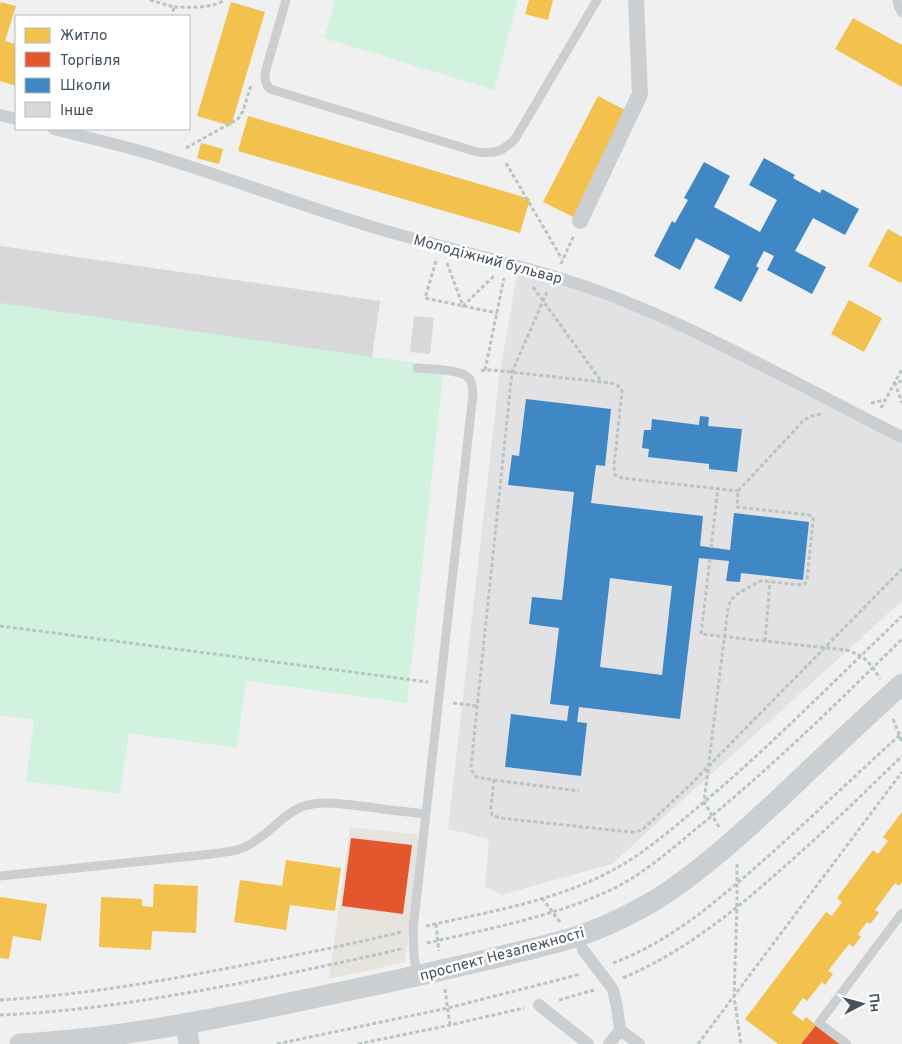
<svg xmlns="http://www.w3.org/2000/svg" width="902" height="1044" font-family="Overpass,sans-serif">
  <rect width="100%" height="100%" fill="#f1f0f0"/>
  <path fill="#e6e4dd" d="M350 827 421 835 405 962 329 979Z"/>
  <path fill="#e2e1e3" d="M517 273 556 281 677 328 902 443V601L612 864 501 895 485 886 489 839 448 829 499 379Z"/>
  <path fill="#d2f2e0" d="M335 0H518L494 90 324 38Z
    M0 246 380 301 372 357 444 367 407 703 246 681 237 748 129 733 120 794 26 781 34 720 0 715Z"/>
  <path fill="#f2c14e" d="M529 0H553L548 20 525 14Z
    M1 2 16 6 5 41 16 44V86L0 81V5Z
    M231 2 265 12 231 126 197 116Z
    M853 18 902 45V87L835 49Z
    M598 96 629 112 575 218 543 202Z
    M248 116 530 199 520 233 238 151Z
    M201 143 223 149 219 164 197 158Z
    M888 229 902 237V281L901 283 868 266Z
    M849 300 882 318 864 352 831 334Z
    M902 812V882L899 886 895 883 875 910 879 913 870 924 867 922 858 934 861 937 853 947 849 944 828 971 833 974 825 985 822 982 807 1001 803 998 792 1013 803 1021 806 1017 816 1025 801 1044H778L745 1019 826 912 832 916 842 902 837 898 873 850 878 854 888 841 883 837Z
    M286 860 341 868 335 911 290 905 286 930 234 922 240 880 282 886Z
    M154 884 198 886 196 933 152 931 151 950 99 947 101 897 142 899V906L153 907Z
    M0 897 47 904 41 941 13 936 9 959 0 958Z"/>
  <path fill="#e4572e" d="M351 838 412 845 403 914 342 906Z
    M816 1025 841 1044H801Z"/>
  <path fill="#3f88c5" fill-rule="evenodd" d="M764 158 795 175 793 178 820 193 822 189 859 209 845 235 813 218 795 251 826 267 812 294 767 270 774 256 764 251 756 266 759 268 741 302 714 288 730 256 696 238 680 270 654 256 672 221 675 223 688 200 684 198 704 162 730 176 714 207 760 232 777 200 749 185Z
    M526 399 611 409 605 466 596 465 591 503 703 516 700 546 730 550 734 513 809 522 803 580 741 573 740 582 726 581 729 561 699 558 680 719 579 707 577 722 587 723 581 776 505 767 511 714 567 721 569 706 550 704 559 628 529 624 532 597 562 600 574 492 508 485 512 455 519 456ZM610 578 672 586 662 675 600 667Z
    M700 416 709 417 708 426 742 429 737 472 709 469V464L648 457 649 449 642 448 644 430H651L652 419 699 425Z"/>
  <path fill="#d8d8db" d="M0 246 380 301 372 357 0 303Z
    M414 316 434 318 430 354 410 352Z"/>
  <g fill="none" stroke-linecap="round" stroke-linejoin="round">
    <path stroke="#b8c6c2" stroke-width="3" stroke-dasharray="4 2.5" stroke-linecap="butt" d="M150 0 174 7 172 16
      M174 7C191 7 210 9 225 0
      M186 148 238 119 243 111 251 85
      M506 163 562 259
      M436 261 425 298 497 313
      M447 263 463 306 494 276
      M561 264 574 235
      M533 287 601 381
      M547 292 512 372 471 766 472 771 476 777 494 780 491 808 492 815 500 818 630 832H635L642 830 686 789 902 569
      M485 370 504 278
      M481 371 485 370H492L602 382C610 383 619 383 622 391L614 466 615 475 622 478 738 491
      M902 381 895 383 902 403
      M871 403 885 400
      M881 408 902 369
      M711 548 718 488
      M710 559 701 634 846 650C863 654 872 664 880 679
      M0 626 428 682
      M765 641 770 582
      M453 703 477 706
      M893 719 902 742
      M494 780 579 791
      M719 827 704 802 728 608 731 600 737 594 760 581H764L801 585 805 584 807 580 813 521V517L809 515 737 507 738 491 804 420 812 416 821 414
      M737 864V907L734 997 741 1044
      M542 898 560 922
      M436 924 439 951
      M426 926C488 912 556 901 611 871 640 856 666 834 691 813 732 779 771 743 809 706 840 676 871 646 902 616
      M427 943C484 930 550 917 604 893 639 878 668 852 697 828 769 770 836 704 902 639
      M613 963C675 940 725 894 774 851 817 812 859 772 902 733
      M623 978C684 952 736 910 785 866 825 831 864 793 902 756
      M445 989 450 1025
      M0 1000C83 995 163 981 244 965 297 955 349 945 401 932
      M559 1000 594 990
      M0 1015C97 1011 191 993 286 974 324 966 363 958 401 949
      M277 1044 448 1008 581 974
      M358 1044 450 1025 524 1008
      M698 1044 902 772"/>
    <path stroke="#cccfd1" stroke-width="9" d="M286 0 265 73C265 80 265 84 270 89L477 152C495 154 502 152 515 139L597 0
      M897 0 898 6 902 13
      M0 876 212 854C223 852 235 852 245 847 266 838 280 816 301 807 321 799 348 805 369 807 388 810 407 812 426 814
      M417 976 414 956 413 929 473 394C472 389 473 383 469 378 461 369 429 369 417 368
      M847 1044 819 1023 902 913"/>
    <path stroke="#cccfd1" stroke-width="12" d="M0 115 16 119
      M54 129C85 137 116 144 147 153 224 176 299 205 376 228 460 253 547 269 629 303 723 341 811 392 902 437
      M583 950 609 984 613 990 617 1007 620 1030 609 1044
      M539 1005 588 1044
      M620 1030 639 1044"/>
    <path stroke="#cccfd1" stroke-width="16" d="M580 221 640 94 636 0"/>
    <path stroke="#cccfd1" stroke-width="21" d="M186 1024 189 1044
      M20 1044C135 1038 248 1012 360 988 404 979 447 969 490 959 518 952 545 946 572 938 602 929 630 915 657 899 701 871 741 834 779 799 820 760 860 722 902 684"/>
  </g>
  <g text-anchor="middle" stroke-width="5" stroke-linejoin="round" paint-order="stroke">
    <g font-size="15" fill="#45525f" stroke="#fff">
      <text transform="translate(488 259) rotate(15)" y="5">Молодіжний бульвар</text>
      <text transform="translate(502 954) rotate(-15)" y="5">проспект Незалежності</text>
    </g>
  </g>
  <rect x="15" y="15" width="175" height="115" fill="#ffffff" stroke="#b5babf"/>
  <rect x="25" y="28" width="25" height="15" fill="#f2c14e" stroke="#b5babf"/>
  <text x="60" y="40" font-size="15" fill="#45525f">Житло</text>
  <rect x="25" y="52" width="25" height="15" fill="#e4572e" stroke="#b5babf"/>
  <text x="60" y="65" font-size="15" fill="#45525f">Торгівля</text>
  <rect x="25" y="78" width="25" height="15" fill="#3f88c5" stroke="#b5babf"/>
  <text x="60" y="90" font-size="15" fill="#45525f">Школи</text>
  <rect x="25" y="102" width="25" height="15" fill="#d8d8db" stroke="#b5babf"/>
  <text x="60" y="115" font-size="15" fill="#45525f">Інше</text>
  <g transform="translate(862 1004) rotate(84)" stroke="#ffffff" stroke-width="4" paint-order="stroke">
  <path d="M0-4L9 19L0 12L-9 19Z" fill="#45525f"/>
  <text y="-8" font-size="14" font-weight="bold" text-anchor="middle" fill="#45525f">Пн</text>
  </g>
</svg>
